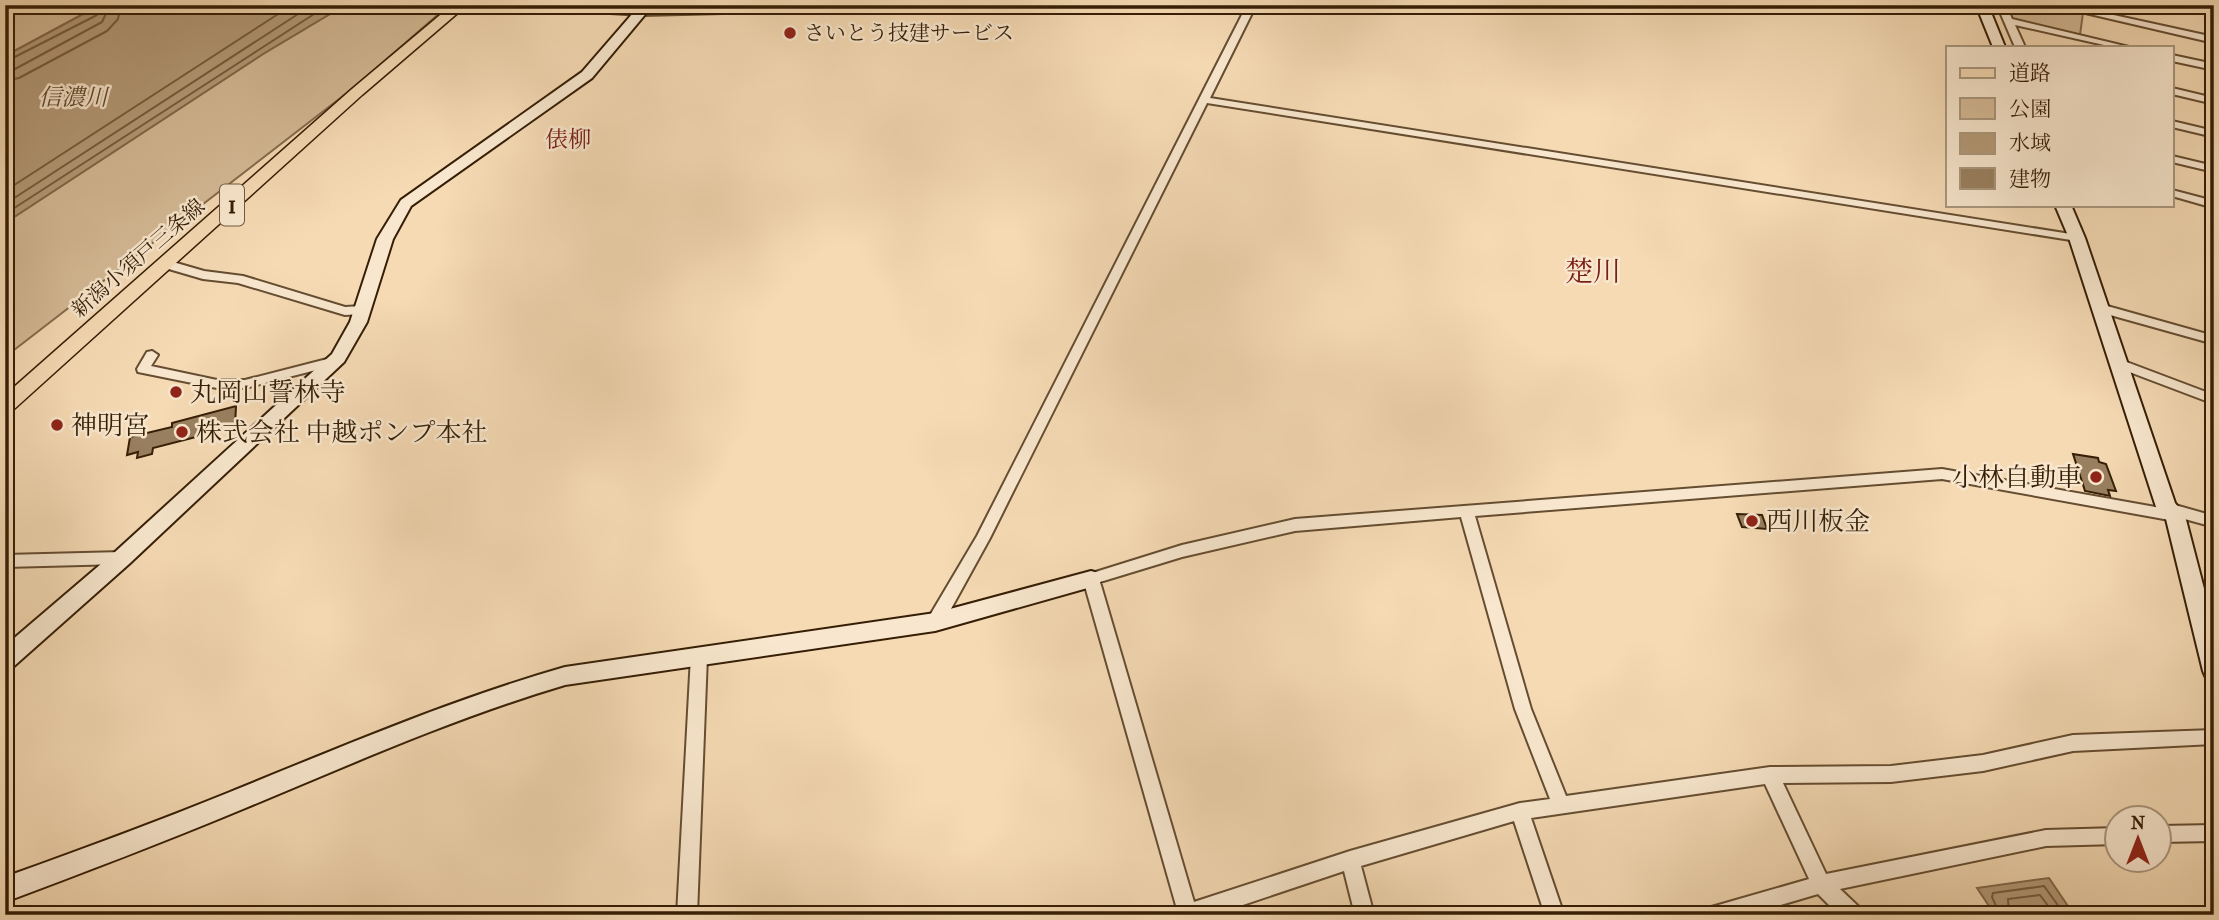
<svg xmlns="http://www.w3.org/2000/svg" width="2219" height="920" font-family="'IM FELL French Canon','Noto Serif JP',serif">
  <rect width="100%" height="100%" fill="#f5dab4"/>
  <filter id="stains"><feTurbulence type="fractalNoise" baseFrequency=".00286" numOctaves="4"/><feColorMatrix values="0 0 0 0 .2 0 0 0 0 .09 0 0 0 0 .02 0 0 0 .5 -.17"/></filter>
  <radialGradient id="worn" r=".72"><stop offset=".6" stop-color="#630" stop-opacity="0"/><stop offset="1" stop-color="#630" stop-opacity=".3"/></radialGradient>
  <path fill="#d4ba96" stroke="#846c4e" stroke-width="2" d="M5 5H100L5 56Z
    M345 5H449L352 89 5 357V223L263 54Z
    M2006 5H2047L2083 13 2080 35 2012 19Z"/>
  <path fill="#b49a78" stroke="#81684a" stroke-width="2" d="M100 5H345L263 54 5 223V56Z
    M2049 878 2072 912 1995 915 1977 888Z"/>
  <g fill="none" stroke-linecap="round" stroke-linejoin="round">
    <path stroke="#745c3e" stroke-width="2" d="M5 62 97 15 101 5
      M5 71 15 69 102 22 110 5
      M5 81 19 78 107 31 118 19 121 5
      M5 191 292 5
      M5 204 312 5
      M5 214 328 5
      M2000 915 1992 897 1993 893 2044 886 2065 915
      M2009 915 2008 899 2040 895 2055 915"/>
  </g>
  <path fill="#998060" stroke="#351e05" stroke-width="2" d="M236 406 235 427 153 448 152 454 137 458 138 452 127 455 130 437 172 427V423Z
    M2073 454 2098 458 2099 462 2106 464 2116 491 2108 490 2110 496 2085 491Z
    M1737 514 1762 515 1767 529 1742 527Z"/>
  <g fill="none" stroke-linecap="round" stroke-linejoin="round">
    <defs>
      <path id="street" d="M526 5H577L642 9 941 5 937 8 642 15 530 8Z
        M1247 5H1256L1210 98 2077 235 2083 238 2077 241 1207 103 990 538 941 627 935 628 929 627 927 622 929 617 977 536Z
        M1997 5H2006L2012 19 2129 47H2113L2015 25 2025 47H2015Z
        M2051 5H2068L2214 37V43Z
        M2183 5 2214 8V14L2184 7Z
        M2172 55 2214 64V70L2172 61Z
        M2172 88 2214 98V104L2172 94Z
        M2172 121 2214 131V137L2172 127Z
        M2172 156 2214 166V172L2172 162Z
        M2172 190 2214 201V208L2172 196Z
        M166 260 204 271 243 276 345 307 362 306 368 310 362 314 345 315 238 283 203 279 162 267 160 264Z
        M2100 304 2214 336V344L2096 311 2094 308Z
        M152 351 158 355 151 366 217 380H245L335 357 341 361 340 364 245 388H217L138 372 137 369 147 352Z
        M2116 358 2214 395V404L2111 365 2110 362 2111 359Z
        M1942 469 2161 508 2163 504 2168 503 2214 516V527L2181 518 2175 521 1942 479 1475 516 1531 709 1566 796 1770 767 1891 766 1983 755 2073 735 2214 730V744L2073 751 1983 771 1891 782 1783 783 1826 874 2046 830 2118 828V844L2046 846 1840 889 1860 908 1862 915H1839L1818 894 1747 915H1706L1708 908 1715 906 1809 879 1765 784 1531 818 1564 915H1545L1514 821 1361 866 1374 915H1355L1344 871 1213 915H1175L1177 909 1083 579 1086 575 1182 545 1295 519ZM1461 517 1515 709 1550 799 1520 803 1350 851 1194 902 1100 582 1182 557 1295 531Z
        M122 552 127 554 130 558 127 562 122 564 5 567V555Z
        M699 649 705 651 707 656 697 915H677L691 656 693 651Z
        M2214 825V841L2160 842V826Z"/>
      <path id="secondary" d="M640 5H653L592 78 411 206 393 239 367 322 344 362 129 564 13 667 5 669V646L115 552 332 354 350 322 377 239 401 200 582 72Z
        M1976 5H1988L2005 47H1993Z
        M2055 205H2071L2085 238 2175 503 2185 516 2214 627V680L2206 678 2203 671 2166 519 2156 507 2069 238Z
        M1091 571 1098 573 1102 579 1098 585 935 631 565 685C454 718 349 765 243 809 164 842 85 872 5 902V877C80 850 156 822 230 792 341 747 450 700 565 667L935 613Z"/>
      <path id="primary" d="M452 5H467L362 95 12 411 5 413V395L352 89Z"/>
    </defs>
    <use href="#street" stroke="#654d31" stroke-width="4"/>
    <use href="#secondary" stroke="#351e05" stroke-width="4"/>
    <use href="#primary" stroke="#351e05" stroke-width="3"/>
    <use href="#street" fill="#f8e7ce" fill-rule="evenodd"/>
    <use href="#secondary" fill="#f8e7ce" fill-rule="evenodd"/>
    <use href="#primary" fill="#f5dab4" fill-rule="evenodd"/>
  </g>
  <g fill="#8f2418" stroke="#f8e7ce" stroke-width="2.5">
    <circle cx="790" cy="33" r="7"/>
    <circle cx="176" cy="392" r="7"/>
    <circle cx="57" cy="425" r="7"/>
    <circle cx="182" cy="432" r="7"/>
    <circle cx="2096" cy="477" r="7"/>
    <circle cx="1752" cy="521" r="7"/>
  </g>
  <g text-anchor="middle" stroke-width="5" stroke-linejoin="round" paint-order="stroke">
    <g font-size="21" fill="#351e05" stroke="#f8e7ce" text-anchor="start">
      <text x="804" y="40">さいとう技建サービス</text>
    </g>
    <g font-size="21" fill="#351e05" stroke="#f8e7ce">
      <text transform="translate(138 258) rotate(-41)" y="7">新潟小須戸三条線</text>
    </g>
    <g font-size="23" font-style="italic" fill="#61492d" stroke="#f8e7ce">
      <text x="73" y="105">信濃川</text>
    </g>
    <g font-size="23" fill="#7a1f14" stroke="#f8e7ce">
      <text x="568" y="147">俵柳</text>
    </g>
    <rect fill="#f8e7ce" stroke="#705a41" stroke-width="2" x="220" y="184.5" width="24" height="41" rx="5"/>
    <g font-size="24" font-weight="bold" fill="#351e05">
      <text x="232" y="213">1</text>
    </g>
    <g font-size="26" fill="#351e05" stroke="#f8e7ce" text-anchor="start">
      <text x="190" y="401">丸岡山誓林寺</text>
      <text x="71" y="434">神明宮</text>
      <text x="196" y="441">株式会社 中越ポンプ本社</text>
      <text x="2082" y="486" text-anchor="end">小林自動車</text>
      <text x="1766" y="530">西川板金</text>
    </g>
    <g font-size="28" fill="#7a1f14" stroke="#f8e7ce">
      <text x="1593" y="281">楚川</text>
    </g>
  </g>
  <rect width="2219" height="920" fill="none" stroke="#f5dab4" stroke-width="28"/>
  <rect x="7" y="7" width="2205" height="906" fill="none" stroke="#351e05" stroke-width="3.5"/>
  <rect x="14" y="14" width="2191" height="892" fill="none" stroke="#351e05" stroke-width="2"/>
  <rect x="1946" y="46" width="228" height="161" fill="#f8e7ce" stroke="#aa977e" stroke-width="2"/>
  <rect x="1960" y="68" width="35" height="10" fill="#f5dab4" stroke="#aa977e" stroke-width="2"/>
  <text x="2009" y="80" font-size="21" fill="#351e05">道路</text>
  <rect x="1960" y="98" width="35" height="21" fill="#d4ba96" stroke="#aa977e" stroke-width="2"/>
  <text x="2009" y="116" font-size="21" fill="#351e05">公園</text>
  <rect x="1960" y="133" width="35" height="21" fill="#b49a78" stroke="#aa977e" stroke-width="2"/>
  <text x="2009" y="150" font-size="21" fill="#351e05">水域</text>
  <rect x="1960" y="168" width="35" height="21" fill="#998060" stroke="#aa977e" stroke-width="2"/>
  <text x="2009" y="186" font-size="21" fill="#351e05">建物</text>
  <g transform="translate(2138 839)"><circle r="33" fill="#f8e7ce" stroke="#aa977e" stroke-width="2"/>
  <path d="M0-5L12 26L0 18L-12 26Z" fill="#8f2418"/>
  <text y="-10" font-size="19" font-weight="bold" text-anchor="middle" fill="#351e05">N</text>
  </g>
  <rect width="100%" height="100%" filter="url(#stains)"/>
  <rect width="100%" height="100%" fill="url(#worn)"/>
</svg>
